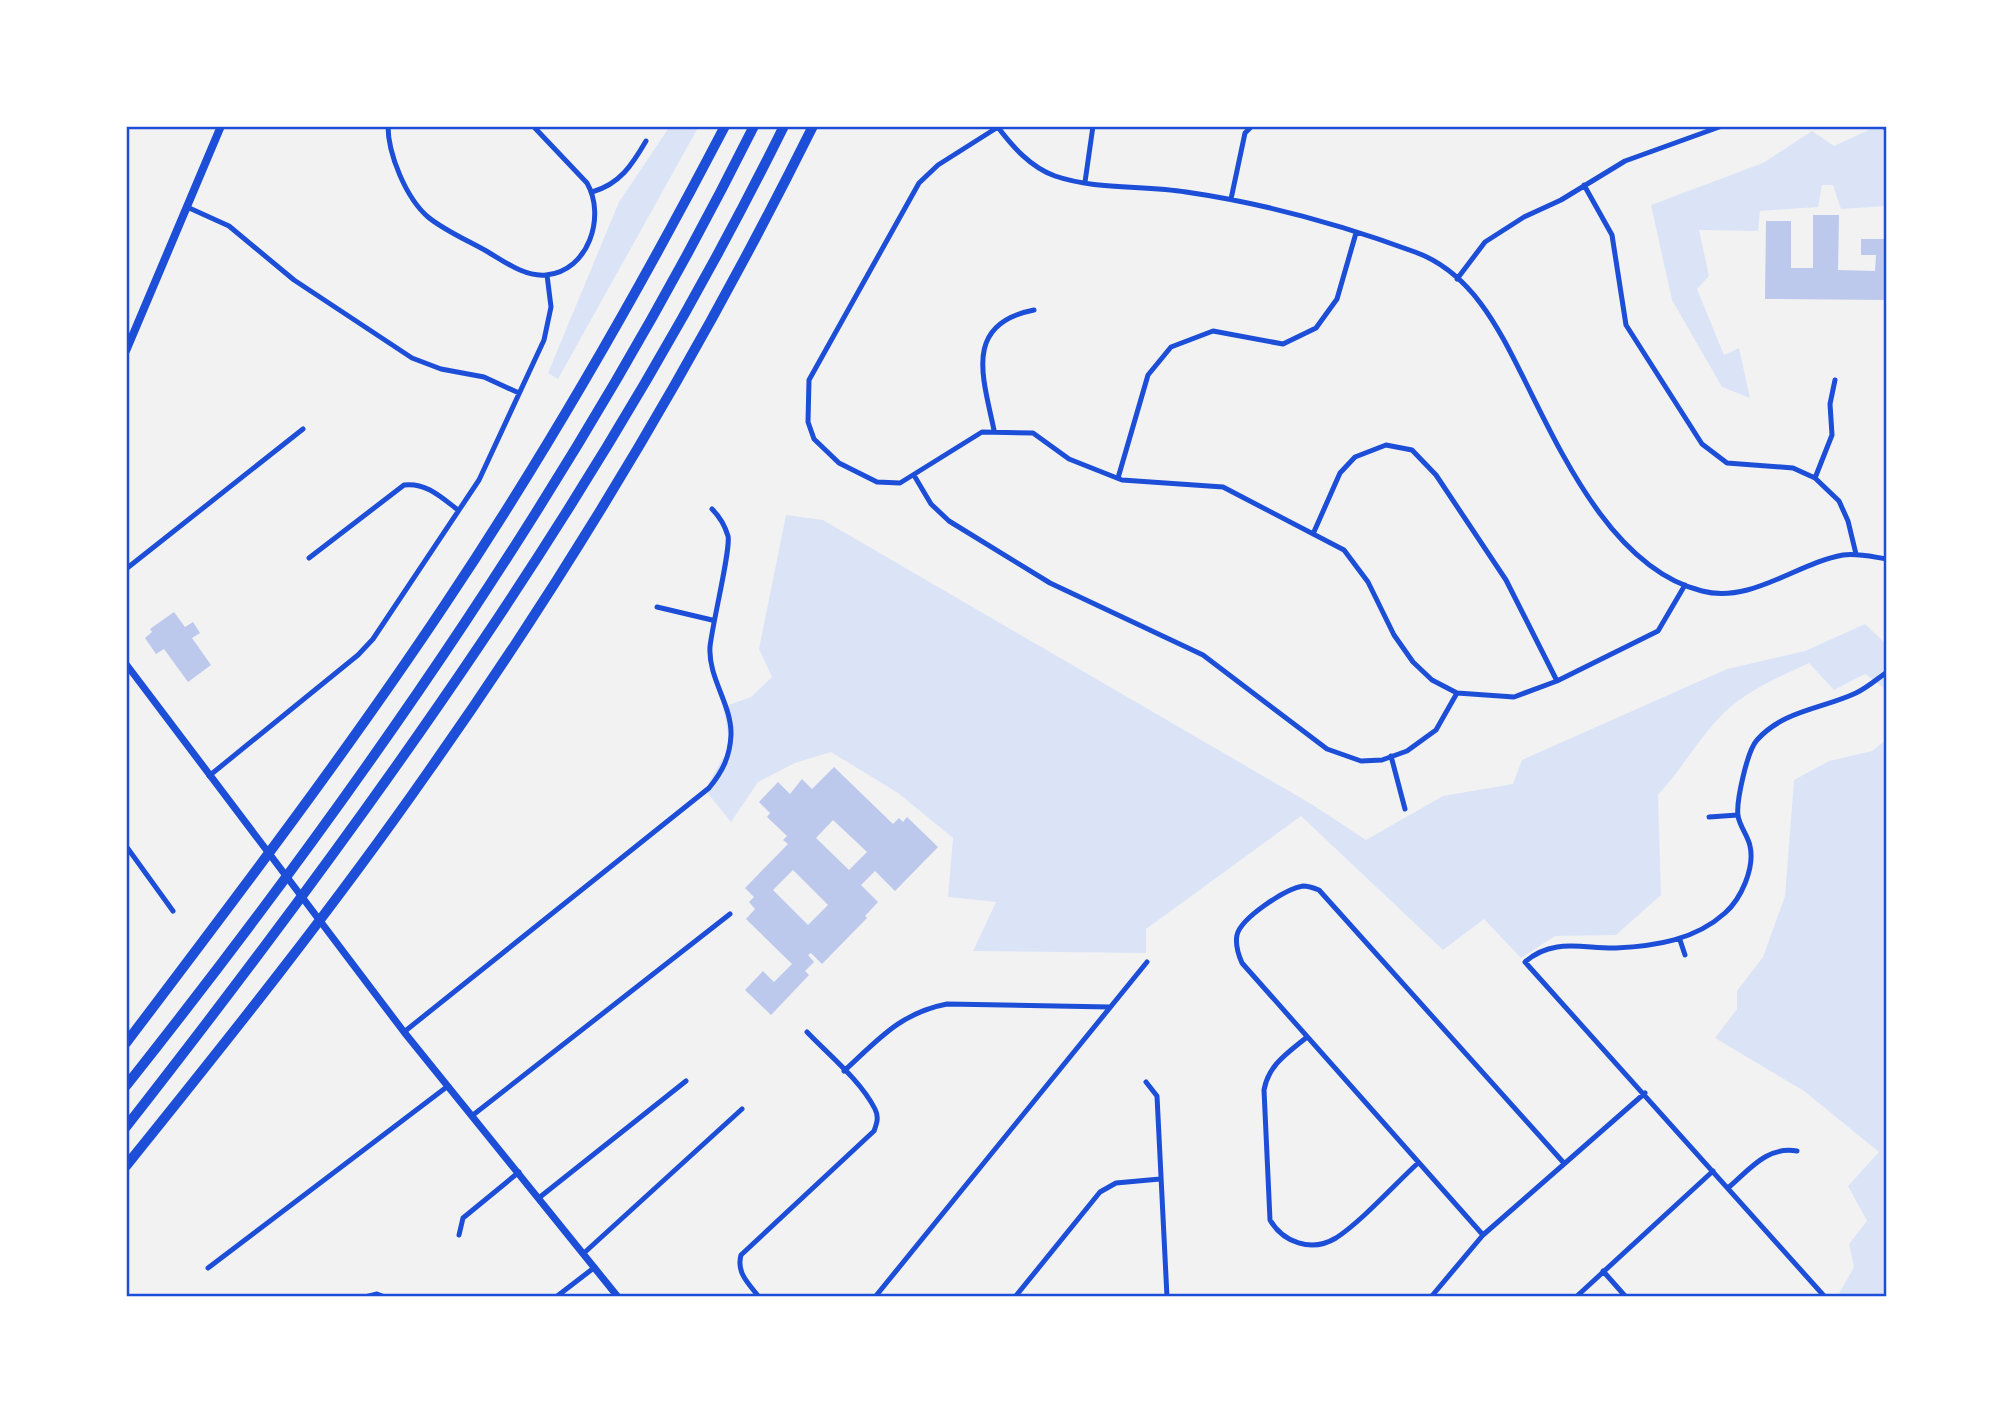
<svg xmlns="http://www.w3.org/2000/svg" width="2013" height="1423" font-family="'Public Sans',sans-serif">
  <rect width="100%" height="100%" fill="#f2f2f2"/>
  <path fill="#dbe4f7" d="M670 126H699L558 379 548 373 619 202Z
    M1873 128 1887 129V206L1841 209 1833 185H1822L1818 207 1760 211 1758 231 1699 230 1709 276 1697 289 1724 355 1739 348 1750 398 1722 387 1672 300 1651 205 1763 163 1812 131 1834 146Z
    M786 515 823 520 1313 805 1366 840 1443 796 1513 784 1522 760 1727 669 1805 651 1865 624 1887 645V690L1865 674 1834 690 1809 663C1777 678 1743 692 1718 719 1696 743 1680 771 1658 795L1661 895 1616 935 1555 936 1521 958 1484 919 1443 950 1301 816 1146 929V953L973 951 996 902 948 897 953 838 898 793 831 752 795 763 758 782 731 822 705 790 730 745 723 707 751 697 772 677 759 649Z
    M1887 739V1297H1837L1854 1267 1849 1244 1867 1221 1848 1186 1879 1152 1804 1091 1715 1038 1737 1009V991L1763 957 1785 896 1794 780 1829 761 1872 751Z"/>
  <path fill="#bdc9ec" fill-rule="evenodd" d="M1813 215H1839L1838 270 1875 271 1876 255H1861V239H1887V300L1765 299 1766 221H1791V268H1813Z
    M174 612 185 627 193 622 200 633 192 638 211 665 188 682 164 649 156 654 145 638 152 632 150 629Z
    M834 767 893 824 899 818 903 822 907 817 938 847 895 891 875 871 861 885 878 902 865 916 867 918 822 964 811 953 808 955 814 962 805 971 809 975 771 1015 745 990 763 971 774 982 792 964 746 919 755 909 749 902 754 897 745 888 788 844 783 840 787 836 767 817 770 813 759 802 778 782 790 794 802 779 812 789ZM833 820 867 852 849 870 816 838ZM793 870 828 905 808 925 773 890Z"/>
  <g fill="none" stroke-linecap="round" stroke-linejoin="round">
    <path stroke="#1d4ed8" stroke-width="5" d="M388 126C388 154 406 198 428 217 445 231 469 241 488 252 505 262 525 277 546 275 589 271 606 216 587 183L533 126
      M997 126C1012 146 1030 167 1055 176 1096 190 1143 185 1186 192 1262 203 1342 225 1415 252 1473 273 1500 331 1526 383 1563 457 1614 569 1702 591 1751 604 1797 563 1843 555 1858 553 1873 557 1887 559
      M998 127 938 165 919 183 809 380 808 422 814 439 839 463 877 482 900 483 982 432 1033 433 1069 459 1122 480 1223 487 1344 550 1368 582 1394 635 1413 662 1432 680 1457 693 1514 697 1557 681 1658 631 1685 585
      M1884 127 1885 126
      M1085 182 1093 126
      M1584 185 1612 235 1626 325 1702 444 1727 463 1793 468 1815 478 1839 501 1848 521 1856 554
      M592 192C620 184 632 165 646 141
      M1231 199 1245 133 1252 126
      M187 207 229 226 294 280 412 358 441 369 484 377 519 393
      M1457 279 1485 242 1524 217 1561 200 1625 161 1722 126
      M994 430C983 377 963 324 1034 310
      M915 477 931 504 949 521 1050 583 1203 655 1327 749 1361 761 1382 760 1407 751 1436 730 1457 693
      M1118 478 1148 375 1171 347 1213 331 1283 344 1316 328 1337 299 1356 233
      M1815 478 1832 435 1830 404 1835 380
      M1313 534 1340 473 1355 457 1386 445 1412 450 1436 475 1506 580 1557 681
      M309 558 404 485C426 482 442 498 458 510
      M126 569 303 429
      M657 607 712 620
      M1391 756 1405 809
      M209 776 358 655 373 639 479 480 544 340 551 307 547 275
      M1709 817 1738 815
      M126 846 173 911
      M1680 940 1685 955
      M404 1032 709 788C723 771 730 756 731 735 732 705 708 678 710 647 712 625 731 549 728 536 725 526 720 517 712 509
      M1307 1037C1289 1052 1268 1065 1264 1090L1270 1220C1283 1242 1311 1253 1336 1238 1362 1221 1394 1185 1418 1163
      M844 1071C878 1040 900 1013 947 1004L1110 1007
      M1146 1082 1157 1096 1167 1297
      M473 1115 730 914
      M1729 1187C1750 1169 1767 1146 1797 1151
      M540 1197 686 1081
      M459 1235 463 1218 519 1172
      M1483 1235 1242 963C1238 954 1235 945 1237 935 1241 918 1285 889 1303 886 1308 886 1314 888 1319 890L1563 1162
      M584 1253 742 1109
      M208 1268 448 1086
      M1603 1271 1626 1297
      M365 1297 377 1294 385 1297
      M556 1297 595 1267
      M759 1297C749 1284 736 1273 741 1255L874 1131C877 1123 879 1117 875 1109 860 1080 829 1055 807 1032
      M875 1297 1147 962
      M1015 1297 1100 1192 1116 1183 1160 1179
      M1431 1297 1483 1235 1645 1093
      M1576 1297 1713 1171
      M1825 1297 1525 962C1553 937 1584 949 1616 948 1656 946 1695 940 1725 913 1741 899 1755 868 1750 846 1748 836 1740 827 1738 816 1736 802 1747 751 1757 740 1784 710 1822 709 1856 693 1867 688 1877 679 1887 672"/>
    <path stroke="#1d4ed8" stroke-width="7" d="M126 664 404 1032 618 1297"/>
    <path stroke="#1d4ed8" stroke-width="8" d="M126 351 221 126"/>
    <path stroke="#1d4ed8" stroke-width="10" d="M126 1043C235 899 344 756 444 606 547 452 639 291 725 126
      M126 1086C364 786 583 469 754 126
      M126 1127C374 810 605 488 784 126
      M126 1166C230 1037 333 908 428 772 573 567 701 351 813 126"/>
  </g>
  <rect width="2013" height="1423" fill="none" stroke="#ffffff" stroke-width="256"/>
  <rect x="128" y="128" width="1757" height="1167" fill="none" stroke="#1d4ed8" stroke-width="2.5"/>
</svg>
